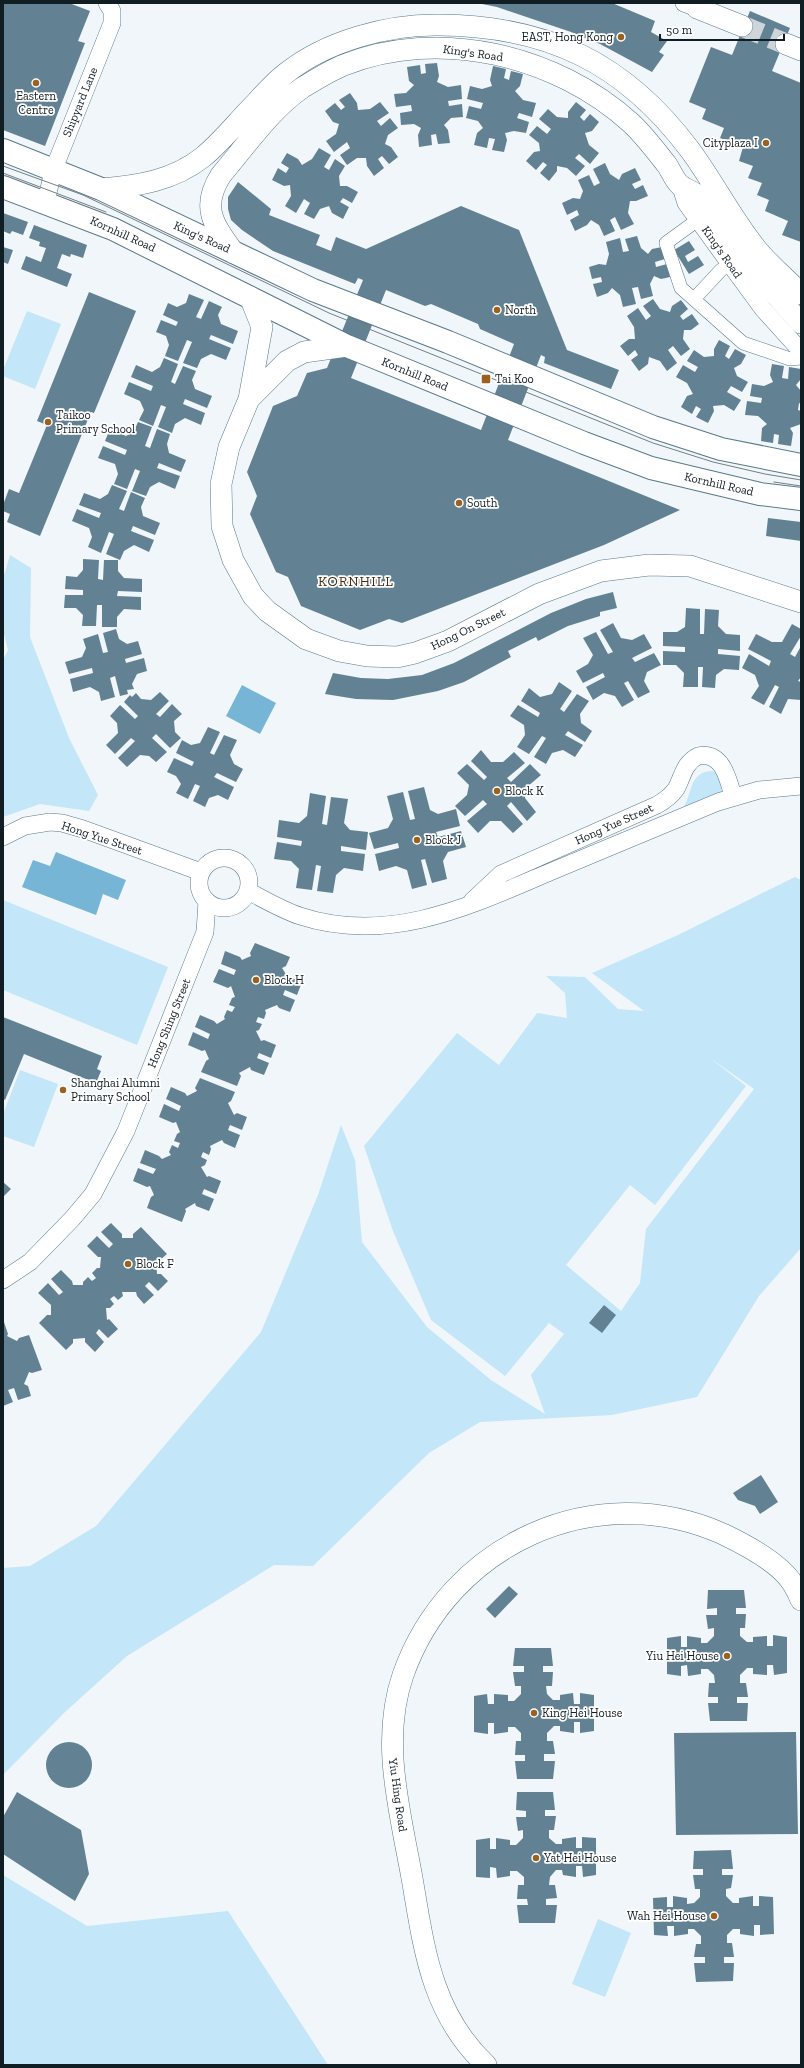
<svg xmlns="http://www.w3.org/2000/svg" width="804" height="2068" font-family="'Zilla Slab',serif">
  <rect width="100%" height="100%" fill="#f0f6fa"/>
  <path fill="#c4e6f9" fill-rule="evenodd" d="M27 311 61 324 35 389 3 376V370Z
    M10 555 31 568 30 637 69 738 98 795 89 811 40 804 3 817V660L8 650 3 630V579Z
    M711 771 717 772 732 790 683 808C693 794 688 773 711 771Z
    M795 877 801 880V1248L759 1296 697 1397 612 1415 480 1422 429 1453 313 1566 274 1565 127 1656 65 1712 3 1775V1568L30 1566 96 1526 261 1332 318 1195 341 1125 355 1160 362 1242 427 1327 491 1380 545 1414 531 1375 564 1334 549 1323 505 1376 431 1320 393 1231 364 1146 457 1033 499 1065 537 1013 567 1018 565 993 546 976 585 977 618 1009 644 1011 592 973 678 935ZM710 1058 754 1089 646 1229 640 1283 621 1311 566 1265 630 1185 655 1205 746 1086Z
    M3 900 168 967 137 1045 3 990Z
    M20 1070 58 1084 34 1147 3 1136V1114Z
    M3 1875 87 1926 228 1911 328 2065H3Z
    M598 1919 631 1933 605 1997 572 1984Z"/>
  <path fill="#77b5d6" d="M242 685 276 703 260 734 226 716Z
    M56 852 126 880 118 900 103 894 96 915 22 887 33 860 50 866Z"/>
  <path fill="#628293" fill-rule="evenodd" d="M3 3H69L90 11 78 41 85 43 45 146 3 130Z
    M477 3H612L655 21 651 32 667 41 659 52 664 55 652 72 600 44 571 32 497 7Z
    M750 11 790 28 772 71 801 83V242L782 235 788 221 765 211 769 200 757 195 762 183 748 178 753 166 739 161 743 147 720 138 724 128 702 119 706 109 689 102 711 47 732 55Z
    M437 63 439 76 437 82 448 87 461 85 462 99 448 101 449 106 462 104 463 117 451 118 444 125 448 130 450 143 438 144 436 134 431 135 432 145 419 147 418 135 421 128 414 124 401 125 400 113 412 111 411 105 396 107 394 94 406 93 414 85 409 81 407 67 420 65 421 74 426 73 425 64Z
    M493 66 506 69 504 78 509 80 511 71 523 74 520 86 515 91 523 100 536 103 532 117 519 113 517 118 529 122 526 133 514 131 505 133 507 140 504 152 492 150 495 139 489 138 487 148 474 145 477 133 483 128 478 121 466 118 469 106 481 109 483 103 467 99 470 86 482 89 492 86 490 80Z
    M350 93 357 103 358 110 370 109 380 102 389 113 377 121 381 126 390 118 398 128 388 135 385 144 391 147 398 157 389 164 382 156 378 159 384 168 374 176 367 166 366 158H357L347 165 340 155 350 148 347 142 334 152 326 141 336 134 339 124 333 122 325 111 335 103 341 110 345 107 339 100Z
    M576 102 586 110 580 117 584 121 590 114 599 122 592 131 585 133 589 145 599 153 590 164 579 154 575 158 585 166 576 176 567 168 557 166V171L549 181 540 173 547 165 543 162 536 170 526 161 534 152 540 151 539 143 529 135 537 126 547 134 551 129 539 119 548 109 557 117 568 118V112Z
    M319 148 331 155 324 167 329 170 335 159 345 166 339 176 340 186H347L358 192 352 203 343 198 340 202 349 207 343 219 332 213 329 206 320 209 314 219 304 214 310 203 304 199 296 213 285 206 291 196 290 185 284 186 272 180 278 168 286 173 289 168 281 163 287 153 298 159 302 165 312 159Z
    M605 163 610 174 619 180 622 174 635 168 641 180 632 184 635 189 643 185 648 196 636 201H630L628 213 634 224 621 230 615 217 610 220 615 231 604 236 599 225 591 220 587 225 575 231 570 220 579 215 577 210 567 215 562 203 573 198 580 199 583 191 578 180 589 175 594 186 600 183 593 169Z
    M238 182 271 209 269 215 320 235 316 245 331 251 336 237 366 249 461 206 519 230 567 350 619 370 611 389 544 363 545 357 541 355 508 440 680 510 604 545 402 623 389 619 360 630 301 606 288 577 276 572 250 514 257 496 247 472 273 406 297 396 307 373 327 368 363 280 358 278 355 284 273 251 242 230 231 220 228 209V197ZM386 290 425 306 431 304 478 324 480 329 514 344 481 430 351 378Z
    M3 213 28 222 23 235 12 231 10 234 3 231Z
    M34 225 87 245 83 258 71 254 70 257 62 254 57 268 72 274 67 287 21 269 26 256 41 262 46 248 39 246 40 242 29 238Z
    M637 236 641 248 648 254 652 249 662 247 665 259 655 262 656 267 667 264 670 277 661 279 654 276 650 284 653 296 641 299 638 287 632 288 636 304 623 307 620 295 612 288 608 293 597 297 593 284 602 282 601 277 592 279 589 267 599 264 606 265 609 254 606 242 620 238 623 252 629 251 625 239Z
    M689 241 695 250 685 256 688 262 698 256 704 265 689 274 674 250Z
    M3 247 13 250 8 264 3 262Z
    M89 292 136 311 94 413 91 412 40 536 7 522 10 514 3 511V505L9 489 19 493 47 425 37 421Z
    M189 294 204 300 196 317 201 319 209 301 222 307 218 315 221 324 238 331 233 344 211 335 209 339 231 348 226 360 211 354 201 359 197 368 183 363 192 342 187 340 178 361 165 356 169 345 166 336 156 332 161 320 176 326 178 322 163 315 168 303 177 307 186 303Z
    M653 299 660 309 670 312 672 306 681 300 688 309 680 316 683 320 692 314 699 324 691 330H684L683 339 690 349 681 356 673 346 668 350 677 363 667 371 660 361 649 357 648 364 639 371 631 360 638 355 635 350 628 356 620 346 629 339H635L634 327 627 316 638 308 646 320 651 316 643 306Z
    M719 340 730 346 725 356 729 359 735 349 746 355 741 364 734 368 737 376 748 382 742 392 731 386 727 392 741 400 734 411 724 405 713 406 714 411 708 423 696 417 701 409 696 406 692 414 681 407 687 396 693 394 687 383 676 377 683 365 695 372 698 367 687 361 694 350 704 357 714 356V349Z
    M164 358 178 364 171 382 175 384 183 366 196 371 192 380 195 389 212 396 207 408 185 399 183 404 205 413 201 425 185 418 175 424 172 433 158 427 166 407 161 405 153 426 139 420 144 410 140 401 124 394 129 382 151 391 153 386 131 377 136 365 152 372 160 367Z
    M772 364 784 366 782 378 788 379 789 367 801 369V379L796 385 801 391V404L799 403 798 410 801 411V424L790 428 793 433 791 446 778 444 779 435 774 434 773 443 761 441 762 428 767 424 758 416 745 415 747 401 761 403 762 398 750 396 752 384 764 386 773 382 770 375Z
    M138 422 152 427 145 446 150 448 157 429 170 434 167 444 169 453 186 460 181 472 159 463 157 468 180 476 175 489 159 482 150 487 146 496 132 491 140 471 135 469 127 489 114 484 118 474 115 464 98 458 103 446 125 455 127 450 105 441 110 429 126 436 134 431Z
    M112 485 127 491 119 509 124 511 131 492 145 498 141 507 143 516 160 523 155 535 133 526 131 531 154 540 149 552 134 545 124 551 120 560 106 554 114 534 109 532 101 553 88 547 92 537 89 528 72 521 77 509 99 518 101 513 79 505 84 493 100 499 108 494Z
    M768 518 801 522V541L766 536Z
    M83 559 99 560 98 579 103 580 104 560H118V571L124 578 142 579V592L118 591 117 596 141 597V610L124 609 117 617V627H102V605H97L96 626H82L83 615 76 608H64L65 595H83V590L65 589 66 576 77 577 83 570Z
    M613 592 617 608 600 612V616L568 626 538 641 536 637 508 651 511 657 464 682 438 691 393 700 356 699 325 694 333 673 361 678 388 679 422 675 454 663 551 613 586 599Z
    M686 608 700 609V634H704L705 609 719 610 718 626 726 634 740 635V651L718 649V654L740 656 739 670 724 669 716 675 715 688 702 687 703 667H698V687H683L684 673 676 665H663V651L685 652V647L663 646V632H677L685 627Z
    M613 623 621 638 632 640 644 634 652 648 632 658 635 662 654 653 661 665 647 672 644 681 650 692 638 698 628 681 624 683 634 700 622 707 615 696 604 693 593 700 586 687 605 677 603 673 583 683 576 671 588 664 593 655 583 638 596 632 608 654 613 652 600 630Z
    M792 624 801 629V636L790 654 795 657 801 646V677L798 681 801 682V700L788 699 781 714 769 707 779 687 775 685 764 705 751 698 759 686 755 675 742 668 749 654 769 666 771 661 748 649 756 634 772 642H782Z
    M116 629 119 639 127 644 138 641 142 654 125 659 126 663 144 658 147 671 137 674 132 684 134 689 127 690 128 694 120 696 115 676 110 678 115 697 101 701 99 692 90 687 73 692 70 679 93 673 92 668 69 674 65 662 82 657 86 648 83 639 98 634 103 653 108 652 103 633Z
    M559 682 572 691 560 709 564 712 577 694 589 701 580 714 581 723 592 731 585 742 568 731 565 735 583 745 575 757 563 750 552 753 546 764 534 757 546 738 542 736 529 754 517 747 525 735 524 725 510 716 518 705 538 717 540 713 521 701 529 688 540 697 552 694Z
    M160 692 169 701 156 714 160 717 172 704 182 714 174 721 175 732 181 738 170 748 156 734 152 738 167 752 156 762 149 756 140 755 127 767 118 758 135 741 131 738 115 754 106 745 118 733 117 723 110 716 120 705 135 719 138 716 124 702 130 695 132 697 136 693 141 699 151 700Z
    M208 727 220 732 210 753 214 755 224 735 237 740 230 755 234 764 243 769 236 782 217 773 214 777 234 787 228 800 218 795 209 798 205 807 193 801 200 786 195 784 188 799 176 793 181 784 176 776 167 772 174 758 192 766 194 762 176 753 182 740 191 745 200 743Z
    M481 750 491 762H503L514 752 525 763 507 778 511 782 530 764 541 775 527 787 525 798 536 812 527 821 511 802 507 806 523 824 513 833 501 821H490L478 833 467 821 487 804 483 800 465 816 455 806 467 795 469 785 457 773 467 764 484 780 487 777 471 761Z
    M424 787 430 810 438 814 456 809 460 826 436 832 438 837 461 831 466 847 448 852 443 861 447 879 432 883 425 859 421 860 427 885 412 889 407 870 396 866 379 871 375 854 399 848 398 843 374 849 369 833 388 828 393 819 387 796 403 792 410 820 415 819 408 791Z
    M310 793 326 796 322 824 327 825 331 797 348 799 344 823 350 830 368 832 366 850 341 846V851L365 854 363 871 344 868 336 875 333 893 317 891 321 866 316 865 312 890 296 888 299 869 291 861 274 859 277 842 301 846 302 841 277 837 279 820 299 823 307 816Z
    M255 943 290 957 286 966 282 968 289 979 292 978 302 982 297 995 285 990 283 995 295 1000 290 1012 279 1008 277 1005 265 1010 266 1013 264 1019 258 1017 256 1022 262 1024 259 1030 256 1031 261 1041 264 1040 276 1045 271 1058 259 1053 257 1058 269 1063 264 1075 251 1070 250 1067 239 1073 241 1076 237 1086 201 1072 206 1061 209 1059 205 1050 202 1051 188 1045 193 1032 208 1039 210 1034 195 1027 200 1015 214 1021 217 1024 225 1019 224 1017 227 1010 232 1012 235 1007 229 1005 232 998 235 997 231 986 228 988 213 982 219 969 234 975 236 970 221 964 225 951 240 957 242 960 251 956 250 953Z
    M3 1017 102 1056 97 1069 101 1071 96 1083 24 1054 5 1100 3 1099Z
    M200 1078 235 1092 231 1101 228 1103 234 1115 237 1113 247 1117 242 1130 230 1125 228 1130 240 1135 235 1148 224 1143 222 1140 210 1146 211 1149 209 1155 203 1152 201 1157 207 1160 205 1165 201 1167 207 1177 209 1176 221 1181 216 1194 204 1189 202 1194 214 1199 209 1211 196 1206 195 1203 185 1209 186 1211 182 1222 147 1208 151 1197 154 1195 150 1186 147 1187 133 1181 138 1168 153 1174 156 1169 140 1163 145 1150 159 1156 162 1159 171 1155 169 1152 172 1145 178 1148 180 1143 174 1141 177 1134 180 1132 176 1122 173 1123 159 1117 164 1104 179 1111 181 1106 166 1099 171 1087 185 1093 187 1096 197 1091 195 1088Z
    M3 1182 11 1189 3 1197Z
    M111 1223 122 1234V1238H133V1234L141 1227 167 1254 160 1260 156 1261 157 1274H161L168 1281 158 1291 149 1282 145 1286 154 1295 144 1304 137 1296 136 1292H122L123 1296 118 1300 114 1296 110 1299 114 1304 110 1308H106L107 1320 109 1319 118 1329 108 1338 99 1329 96 1333 104 1342 95 1352 85 1342V1338L73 1339V1343L66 1350 39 1323 47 1315H51V1305L38 1293 48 1283 59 1295 63 1292 51 1279 61 1270 72 1281 73 1285H83V1282L88 1277 92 1281 96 1278 92 1273 97 1268H100L101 1257H98L87 1246 97 1236 109 1248 113 1244 101 1232Z
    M604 1305 616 1315 602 1333 589 1323Z
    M3 1319 8 1334 7 1336 17 1341 19 1338 29 1335 42 1370 32 1373 29 1372 24 1384 28 1386 31 1396 18 1400 14 1388 8 1390 13 1402 3 1406Z
    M761 1475 778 1502 760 1514 755 1506 738 1500 733 1493Z
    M509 1586 518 1594 495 1618 486 1609Z
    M708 1590H744L746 1608H736V1614H746L745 1628H740V1636L747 1642H753V1637L767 1636V1646H773V1635L787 1637V1673L774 1675 773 1665H767V1675L753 1674V1668H747L740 1675V1683H746L748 1697H737V1703H748L747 1721H710L708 1703H718V1697H708L709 1683H715L714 1675 708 1669H701V1674L688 1676 687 1665 681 1666V1676L667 1674V1638L681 1636V1647H687V1636L701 1638V1643H707L714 1636V1628L708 1629 706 1615H717V1608L707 1609Z
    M515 1648H551L553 1666H543V1672H553L552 1686H546L547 1694 553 1700H560V1695L573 1693 574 1704H580V1693L594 1695V1731L580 1733V1722H574V1733L560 1731V1726H554L547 1733V1741H553L555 1754H544V1761H555L553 1779H517L515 1761H525V1755H515L516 1741H521V1733L515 1727H508V1732L494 1734V1723H488V1734L474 1732V1696L487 1694 488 1704H494V1694L508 1695V1701H514L521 1694V1686H515L513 1672H524V1666H513Z
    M796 1732 798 1834 676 1835 674 1733Z
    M46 1765a23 23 0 1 1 46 0a23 23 0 1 1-46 0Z
    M17 1792 81 1830 89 1874 75 1901 3 1854V1817Z
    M517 1792H553L555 1810H545V1816H556L554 1830H549V1838L556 1844H562V1839L576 1837V1848H582V1837L596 1838V1875L583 1877 582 1866H576V1877L563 1875 562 1870H556L550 1877 549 1885H555L557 1898 546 1899V1905H557L555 1923H519L517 1905H528L527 1899H517L518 1885H524V1877L517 1871H510V1876L497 1878 496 1868 490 1867V1878L476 1877V1840L490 1838V1849H496V1838L510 1840V1845H516L523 1838V1830L518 1831 516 1817H526V1811L516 1810Z
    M731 1850 733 1869H722V1875H733L731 1888 726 1889V1896L733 1903H739V1898L753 1896V1906H759V1896L773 1897 774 1934 760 1935V1925H754V1936L740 1934V1929H733L727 1935V1943H732L734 1957H724V1963H734L733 1981 696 1982 694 1963H705V1957H694L696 1944H701V1936L694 1929H688V1934L674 1936V1926H667L668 1936 654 1935 653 1898 667 1897V1907H673V1896L687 1898V1904L694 1903 700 1897V1889H695L693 1875H703V1869H693L694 1851Z"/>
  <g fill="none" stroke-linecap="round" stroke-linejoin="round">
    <path stroke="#ced5da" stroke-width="21" stroke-dasharray="21 10" stroke-linecap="butt" d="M742 26 786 44"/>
    <defs>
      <path id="pedestrian" d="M699 219 666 243 681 288 743 343 790 359 801 358
        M694 299 721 270 730 264"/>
      <path id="minor" d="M684 3 697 8
        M680 184 686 203 730 264 763 309 801 351
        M46 202 53 171 112 23V11L107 3
        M3 837 25 826 50 822 62 823 83 829 201 872
        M199 883a25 25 0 1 1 50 0a25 25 0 1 1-50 0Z
        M248 891C265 900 282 910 300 916 389 945 470 906 550 872 606 849 662 825 718 802L759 790 801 786
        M472 901 501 874 657 805C664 801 671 796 676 789 683 776 684 763 698 756 722 751 728 778 733 796
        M3 1280 30 1262 72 1219 93 1194 126 1131 205 932 207 901"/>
      <path id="tertiary" d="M699 3 697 8 742 26
        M786 44 801 50
        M101 189C137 186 173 181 203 157 219 144 233 127 248 111 260 99 271 85 285 74 326 41 388 24 440 25 548 26 625 63 690 150 713 181 731 217 755 247 768 264 786 278 801 294
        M234 253C214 225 200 208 221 175 246 146 270 110 302 88 315 80 329 71 344 65 439 27 556 55 631 123 644 135 656 151 667 165 671 171 674 179 679 184 684 189 693 191 698 196 709 207 717 222 727 235 750 265 775 295 801 323
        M250 297 262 327 249 399 229 447 221 484 222 526 233 560 253 596 267 611 306 639 339 651 367 656 397 657 415 653 448 641 539 594 601 571 649 565 690 566 801 602
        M249 399 287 361 304 352 347 346
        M486 2065C431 2013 424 1948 412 1878 400 1811 380 1741 403 1675 449 1544 595 1477 723 1534 744 1544 780 1563 793 1584 796 1589 799 1595 801 1600"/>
      <path id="secondary" d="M3 150 101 189 313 290 448 342 653 427 721 449 801 465
        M3 187 113 229 347 346 584 443 651 468 760 494 801 499"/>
    </defs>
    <use href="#pedestrian" stroke="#59798a" stroke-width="14"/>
    <use href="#minor" stroke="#59798a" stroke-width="18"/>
    <use href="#tertiary" stroke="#59798a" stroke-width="22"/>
    <use href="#secondary" stroke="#59798a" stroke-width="24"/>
    <use href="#pedestrian" stroke="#fff" stroke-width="13"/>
    <use href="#minor" stroke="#fff" stroke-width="17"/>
    <use href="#tertiary" stroke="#fff" stroke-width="21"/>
    <use href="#secondary" stroke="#fff" stroke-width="22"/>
    <path stroke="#757f84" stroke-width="1" d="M3 166 83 195 329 313 653 443 713 462 765 474 801 480
      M3 173 106 212
      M774 482 801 486"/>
  </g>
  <g fill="#9b621f" stroke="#fff" stroke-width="1.5">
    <circle cx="621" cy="37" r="4"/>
    <circle cx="36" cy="83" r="4"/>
    <circle cx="766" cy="143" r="4"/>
    <circle cx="497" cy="310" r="4"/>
    <rect x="481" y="374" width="10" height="10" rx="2"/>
    <circle cx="48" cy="422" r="4"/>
    <circle cx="459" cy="503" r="4"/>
    <circle cx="497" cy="791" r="4"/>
    <circle cx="417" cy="840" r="4"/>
    <circle cx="256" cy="980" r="4"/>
    <circle cx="63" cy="1090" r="4"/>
    <circle cx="128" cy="1264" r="4"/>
    <circle cx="727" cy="1656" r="4"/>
    <circle cx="534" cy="1713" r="4"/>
    <circle cx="536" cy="1858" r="4"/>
    <circle cx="714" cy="1916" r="4"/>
  </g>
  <g text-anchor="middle" stroke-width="3.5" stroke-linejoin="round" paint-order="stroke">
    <g font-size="12" fill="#101d23" stroke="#fff" text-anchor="start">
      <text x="613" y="41" text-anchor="end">EAST, Hong Kong</text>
      <text x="36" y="100" text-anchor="middle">Eastern<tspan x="36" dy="14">Centre</tspan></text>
      <text x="758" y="147" text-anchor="end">Cityplaza I</text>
      <text x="505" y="314">North</text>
      <text x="495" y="383">Tai Koo</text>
      <text x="56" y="419">Taikoo<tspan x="56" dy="14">Primary School</tspan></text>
      <text x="467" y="507">South</text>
      <text x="505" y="795">Block K</text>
      <text x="425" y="844">Block J</text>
      <text x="264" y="984">Block H</text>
      <text x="71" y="1087">Shanghai Alumni<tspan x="71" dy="14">Primary School</tspan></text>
      <text x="136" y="1268">Block F</text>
      <text x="719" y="1660" text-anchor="end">Yiu Hei House</text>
      <text x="542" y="1717">King Hei House</text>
      <text x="544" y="1862">Yat Hei House</text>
      <text x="706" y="1920" text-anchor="end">Wah Hei House</text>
    </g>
    <g font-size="12" fill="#101d23" stroke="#fff">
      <text transform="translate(473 53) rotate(8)" y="4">King's Road</text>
      <text transform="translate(80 102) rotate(-68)" y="4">Shipyard Lane</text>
      <text transform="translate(123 234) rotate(24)" y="4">Kornhill Road</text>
      <text transform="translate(202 237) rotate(24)" y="4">King's Road</text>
      <text transform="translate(722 252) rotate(55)" y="4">King's Road</text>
      <text transform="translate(415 374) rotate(22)" y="4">Kornhill Road</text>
      <text transform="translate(719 484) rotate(13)" y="4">Kornhill Road</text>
      <text transform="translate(468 629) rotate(-26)" y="4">Hong On Street</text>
      <text transform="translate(614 824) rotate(-24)" y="4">Hong Yue Street</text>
      <text transform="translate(102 838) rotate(18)" y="4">Hong Yue Street</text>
      <text transform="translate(169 1023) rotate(-68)" y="4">Hong Shing Street</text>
      <text transform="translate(398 1795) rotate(82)" y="4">Yiu Hing Road</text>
    </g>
    <g font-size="14" letter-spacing="1" fill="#452a0a" stroke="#fff">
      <text x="356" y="586">KORNHILL</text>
    </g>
  </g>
  <rect width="804" height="2068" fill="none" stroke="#101d23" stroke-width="8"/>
  <path d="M660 34v6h124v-6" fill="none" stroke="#101d23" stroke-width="2"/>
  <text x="666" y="34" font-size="12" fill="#101d23" stroke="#ffffff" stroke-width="3" paint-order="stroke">50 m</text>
</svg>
